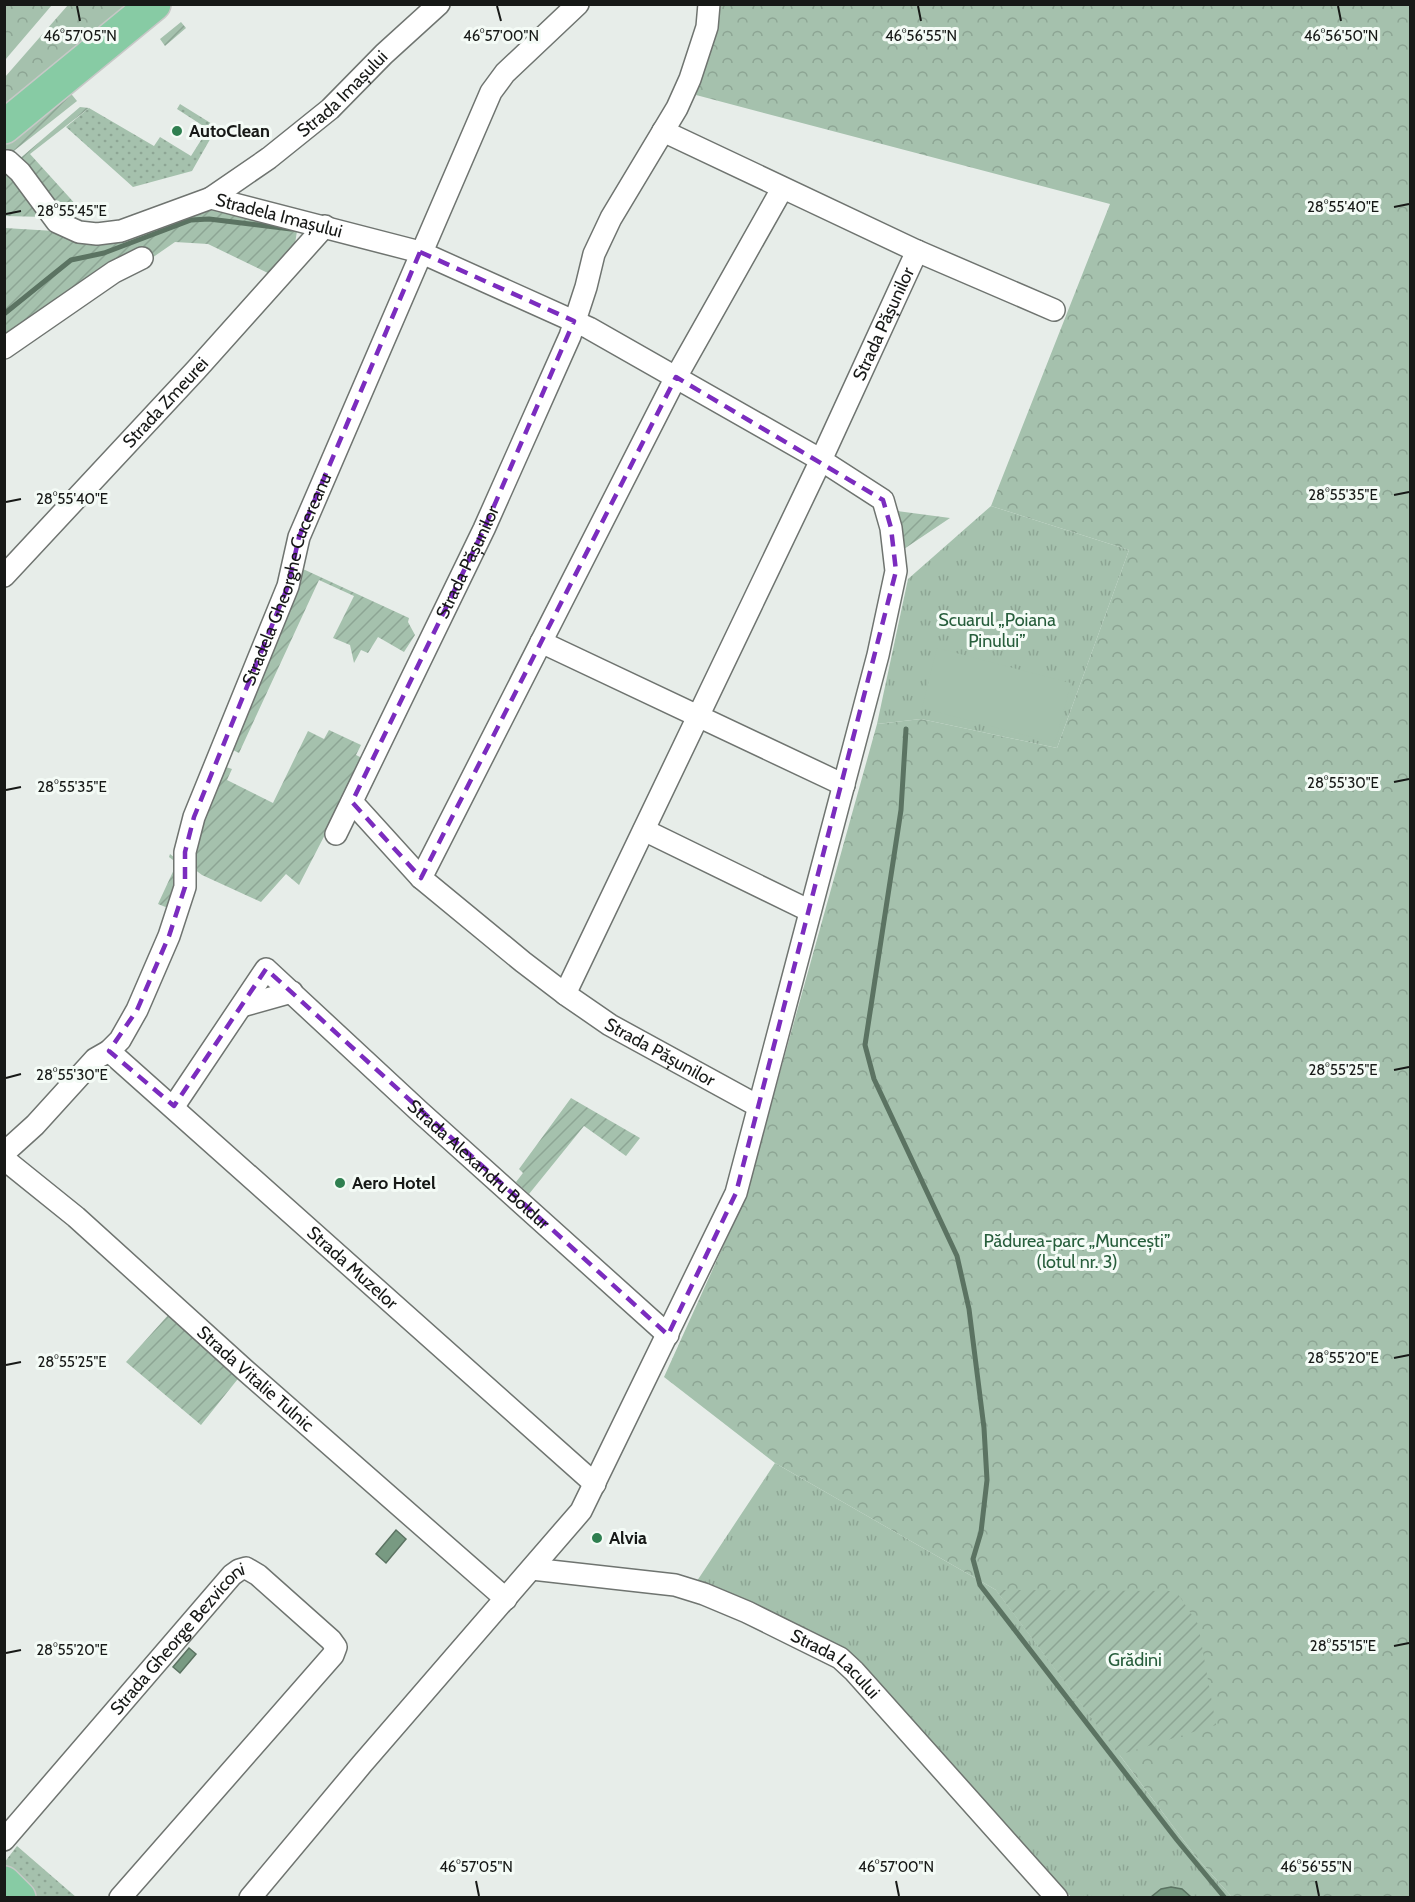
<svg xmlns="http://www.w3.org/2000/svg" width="1415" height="1902" font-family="Cabin,sans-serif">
  <defs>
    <pattern id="grass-dots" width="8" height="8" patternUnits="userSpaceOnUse" patternTransform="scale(1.5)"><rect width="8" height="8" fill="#a5c1ad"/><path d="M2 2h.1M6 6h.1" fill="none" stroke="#8da594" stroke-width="1.8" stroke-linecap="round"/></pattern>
    <pattern id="forest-crowns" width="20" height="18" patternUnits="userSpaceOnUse" patternTransform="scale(1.5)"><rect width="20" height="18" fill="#a5c1ad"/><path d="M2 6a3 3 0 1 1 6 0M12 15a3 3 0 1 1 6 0" fill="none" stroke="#8da594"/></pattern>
    <pattern id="park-tufts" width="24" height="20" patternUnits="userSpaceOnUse" patternTransform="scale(1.5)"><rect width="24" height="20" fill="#a5c1ad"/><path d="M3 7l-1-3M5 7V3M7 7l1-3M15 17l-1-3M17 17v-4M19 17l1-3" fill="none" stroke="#8da594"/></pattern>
    <pattern id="garden-furrows" width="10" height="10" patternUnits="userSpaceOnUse" patternTransform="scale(1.5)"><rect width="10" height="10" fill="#a5c1ad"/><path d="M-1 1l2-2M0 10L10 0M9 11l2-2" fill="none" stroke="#8da594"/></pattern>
  </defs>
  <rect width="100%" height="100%" fill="#e7ede9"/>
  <path fill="url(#grass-dots)" d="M180 104 217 127 192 171 133 187 66 127 89 108 154 146 160 137 191 156 208 129 177 109Z
    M17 1846 76 1897H37L4 1863Z"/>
  <path fill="url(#forest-crowns)" d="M5 4 52 5 5 60 4 5Z
    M68 5H128L5 105V77Z
    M721 5H1410V1897H1232L1196 1857 996 1590 775 1463 664 1377 745 1198 877 724 921 719 1057 748 1129 550 991 506 1110 204 696 95 711 45Z"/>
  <path fill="url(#park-tufts)" d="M991 506 1129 550 1057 748 921 719 877 724 908 579Z
    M775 1463 996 1590 1196 1857 1232 1897H1071L849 1653 695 1584Z"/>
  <path fill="url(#garden-furrows)" d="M181 22 186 28 165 46 160 39Z
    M68 90 77 101 10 154 5 153 4 140Z
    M80 107 89 108 30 154 78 207 58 210 17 161Z
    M8 168 45 217 5 216V171Z
    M216 206 290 221 297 231 295 244 272 275 208 244 175 242 149 260 5 341V228L54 231Z
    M897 511 950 518 904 549Z
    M303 569 409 618 408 622 415 635 404 652 378 637 368 653 361 650 354 663 350 645 333 638 354 596 319 580 239 753 229 748Z
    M329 730 361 745 356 755 364 759 299 885 286 874 261 902 202 875 194 869 195 839 226 767 232 769 227 780 273 803 308 731 324 739Z
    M170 854 180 862 173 910 158 904 177 863 169 857Z
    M571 1098 640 1138 626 1156 584 1126 529 1194 516 1182 523 1173 519 1169Z
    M170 1313 241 1375 201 1425 126 1362Z
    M996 1590 1176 1591 1198 1624 1216 1725 1119 1755Z"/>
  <path fill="#a5c1ad" d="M937 648 1071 683 1055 743 922 708Z"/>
  <path fill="#789a82" stroke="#5b7362" stroke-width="1.5" d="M396 1530 406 1539 386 1563 376 1554Z
    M189 1648 196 1654 180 1673 173 1667Z
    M1171 1887 1182 1889 1191 1897H1151L1161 1889Z"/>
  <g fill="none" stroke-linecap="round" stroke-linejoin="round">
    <path stroke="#5b7362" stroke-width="5" d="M4 314 71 260 104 253 191 220 209 219 291 229
      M906 729 901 810 865 1045 874 1079 957 1256 969 1309 984 1428 987 1480 981 1532 973 1559 980 1585 1177 1840 1225 1898"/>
    <defs>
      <g id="street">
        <path d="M663 131 917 251 1054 310"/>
        <path id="s1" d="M4 161H8L20 172 57 222 79 232 97 234 121 231 211 198 420 252 589 328 821 460 883 500 891 528 896 571 878 655 736 1193 581 1511 362 1764 250 1898"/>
        <path id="s2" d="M211 198 269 158 330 109 384 54 439 4"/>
        <path d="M4 348 114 272 142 258"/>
        <path id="s3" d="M4 576 196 370 325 226"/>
        <path d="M541 642 844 785"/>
        <path id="s4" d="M352 802 421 878 523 962 565 994 610 1025 758 1106"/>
        <path d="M644 830 810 911"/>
        <path id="s5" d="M336 834 484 529 570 336 586 287 594 254 611 218 677 108 690 79 707 27 709 4"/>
        <path d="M421 878 676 377 782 189"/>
        <path id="s6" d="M565 994 821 460 917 251"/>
        <path d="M242 1006 292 992"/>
        <path id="s7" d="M109 1051 595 1484"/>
        <path id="s8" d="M174 1106 266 969 419 1111 668 1335"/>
        <path id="s9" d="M4 1153 35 1125 95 1059 109 1051 120 1040 137 1010 169 936 185 887V852L194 817 288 586 299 537 491 92 505 73 578 4"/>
        <path id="s10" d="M4 1159 76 1217 246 1371 506 1599"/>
        <path id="s11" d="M532 1569 675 1585 704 1594 747 1612 840 1658 854 1671 1057 1898"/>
        <path id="s12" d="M4 1840 232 1575 239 1570 246 1568 258 1575 331 1640 336 1647 333 1655 120 1898"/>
      </g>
      <path id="primary" d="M4 127 154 4
        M4 1883 19 1898"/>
    </defs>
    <use href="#street" stroke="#6f7470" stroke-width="24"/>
    <use href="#primary" stroke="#c7c8c7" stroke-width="36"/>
    <use href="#street" stroke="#fff" stroke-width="21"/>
    <use href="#primary" stroke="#87cba4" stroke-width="33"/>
  </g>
  <path fill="none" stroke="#7b2cbf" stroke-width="4.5" stroke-dasharray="12 8" stroke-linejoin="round" d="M420 252 574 321 484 529 352 802 421 878 676 377 883 500 891 528 896 571 736 1193 668 1335 266 969 174 1106 109 1051 137 1010 169 936 185 887V852L194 817 288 586 299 537Z"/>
  <path fill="none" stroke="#171917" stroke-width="2" d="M77 6 80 21M497 6 501 21M918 6 921 21M1338 6 1341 21M1394 207 1409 204M6 214 21 211M1394 495 1409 492M6 502 21 499M1394 782 1409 779M6 790 21 787M1394 1070 1409 1067M6 1078 21 1074M1394 1358 1409 1355M6 1365 21 1362M1394 1646 1409 1643M6 1653 21 1650M476 1881 479 1896M896 1881 899 1896M1316 1881 1319 1896"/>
  <g fill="#2f7f50" stroke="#f4fbf6" stroke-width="2">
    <circle cx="177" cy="131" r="6"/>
    <circle cx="340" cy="1183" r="6"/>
    <circle cx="597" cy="1538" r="6"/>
  </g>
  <g text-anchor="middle" stroke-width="6" stroke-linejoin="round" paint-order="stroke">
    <g font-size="18" fill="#171917" stroke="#f4fbf6">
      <text dy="6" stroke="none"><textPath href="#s2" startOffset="168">Strada Imașului</textPath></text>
      <text dy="6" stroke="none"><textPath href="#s1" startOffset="315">Stradela Imașului</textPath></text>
      <text dy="6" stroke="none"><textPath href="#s6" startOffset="742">Strada Pășunilor</textPath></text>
      <text dy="6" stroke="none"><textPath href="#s3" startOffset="237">Strada Zmeurei</textPath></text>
      <text dy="6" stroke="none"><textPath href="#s5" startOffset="302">Strada Pășunilor</textPath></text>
      <text dy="6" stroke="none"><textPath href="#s9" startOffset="656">Stradela Gheorghe Cucereanu</textPath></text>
      <text dy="6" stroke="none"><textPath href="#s4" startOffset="399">Strada Pășunilor</textPath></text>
      <text dy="6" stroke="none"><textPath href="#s8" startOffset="454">Strada Alexandru Boldur</textPath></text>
      <text dy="6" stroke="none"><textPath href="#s7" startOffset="326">Strada Muzelor</textPath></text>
      <text dy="6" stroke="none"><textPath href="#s10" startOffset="334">Strada Vitalie Tulnic</textPath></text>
      <text dy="6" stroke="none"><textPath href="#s12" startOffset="266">Strada Gheorge Bezviconi</textPath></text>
      <text dy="6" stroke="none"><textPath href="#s11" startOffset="324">Strada Lacului</textPath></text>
    </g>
    <g font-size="18" font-weight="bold" fill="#171917" stroke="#f4fbf6" text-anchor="start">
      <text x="189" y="137">AutoClean</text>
      <text x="352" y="1189">Aero Hotel</text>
      <text x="609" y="1544">Alvia</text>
    </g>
    <g font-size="18" fill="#275e3c" stroke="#f4fbf6">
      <text x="997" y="626">Scuarul „Poiana<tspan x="997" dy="21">Pinului”</tspan></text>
      <text x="1077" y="1247">Pădurea-parc „Muncești”<tspan x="1077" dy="21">(lotul nr. 3)</tspan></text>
      <text x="1135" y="1666">Grădini</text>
    </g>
  </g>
  <g font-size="15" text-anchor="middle" fill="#171917" stroke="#f4fbf6" stroke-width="6" stroke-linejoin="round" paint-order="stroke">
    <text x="80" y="41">46°57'05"N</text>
    <text x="501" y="41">46°57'00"N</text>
    <text x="921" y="41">46°56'55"N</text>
    <text x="1341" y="41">46°56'50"N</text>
    <text x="1343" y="212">28°55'40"E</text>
    <text x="72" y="216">28°55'45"E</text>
    <text x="1343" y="500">28°55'35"E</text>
    <text x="72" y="504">28°55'40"E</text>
    <text x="1343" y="788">28°55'30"E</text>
    <text x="72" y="792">28°55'35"E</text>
    <text x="1343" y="1075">28°55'25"E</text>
    <text x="72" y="1080">28°55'30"E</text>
    <text x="1343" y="1363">28°55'20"E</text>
    <text x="72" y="1367">28°55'25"E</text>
    <text x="1343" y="1651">28°55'15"E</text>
    <text x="72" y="1655">28°55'20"E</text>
    <text x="476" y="1872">46°57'05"N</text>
    <text x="896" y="1872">46°57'00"N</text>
    <text x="1316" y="1872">46°56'55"N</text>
  </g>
  <rect width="1415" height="1902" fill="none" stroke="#171917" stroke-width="12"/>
</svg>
